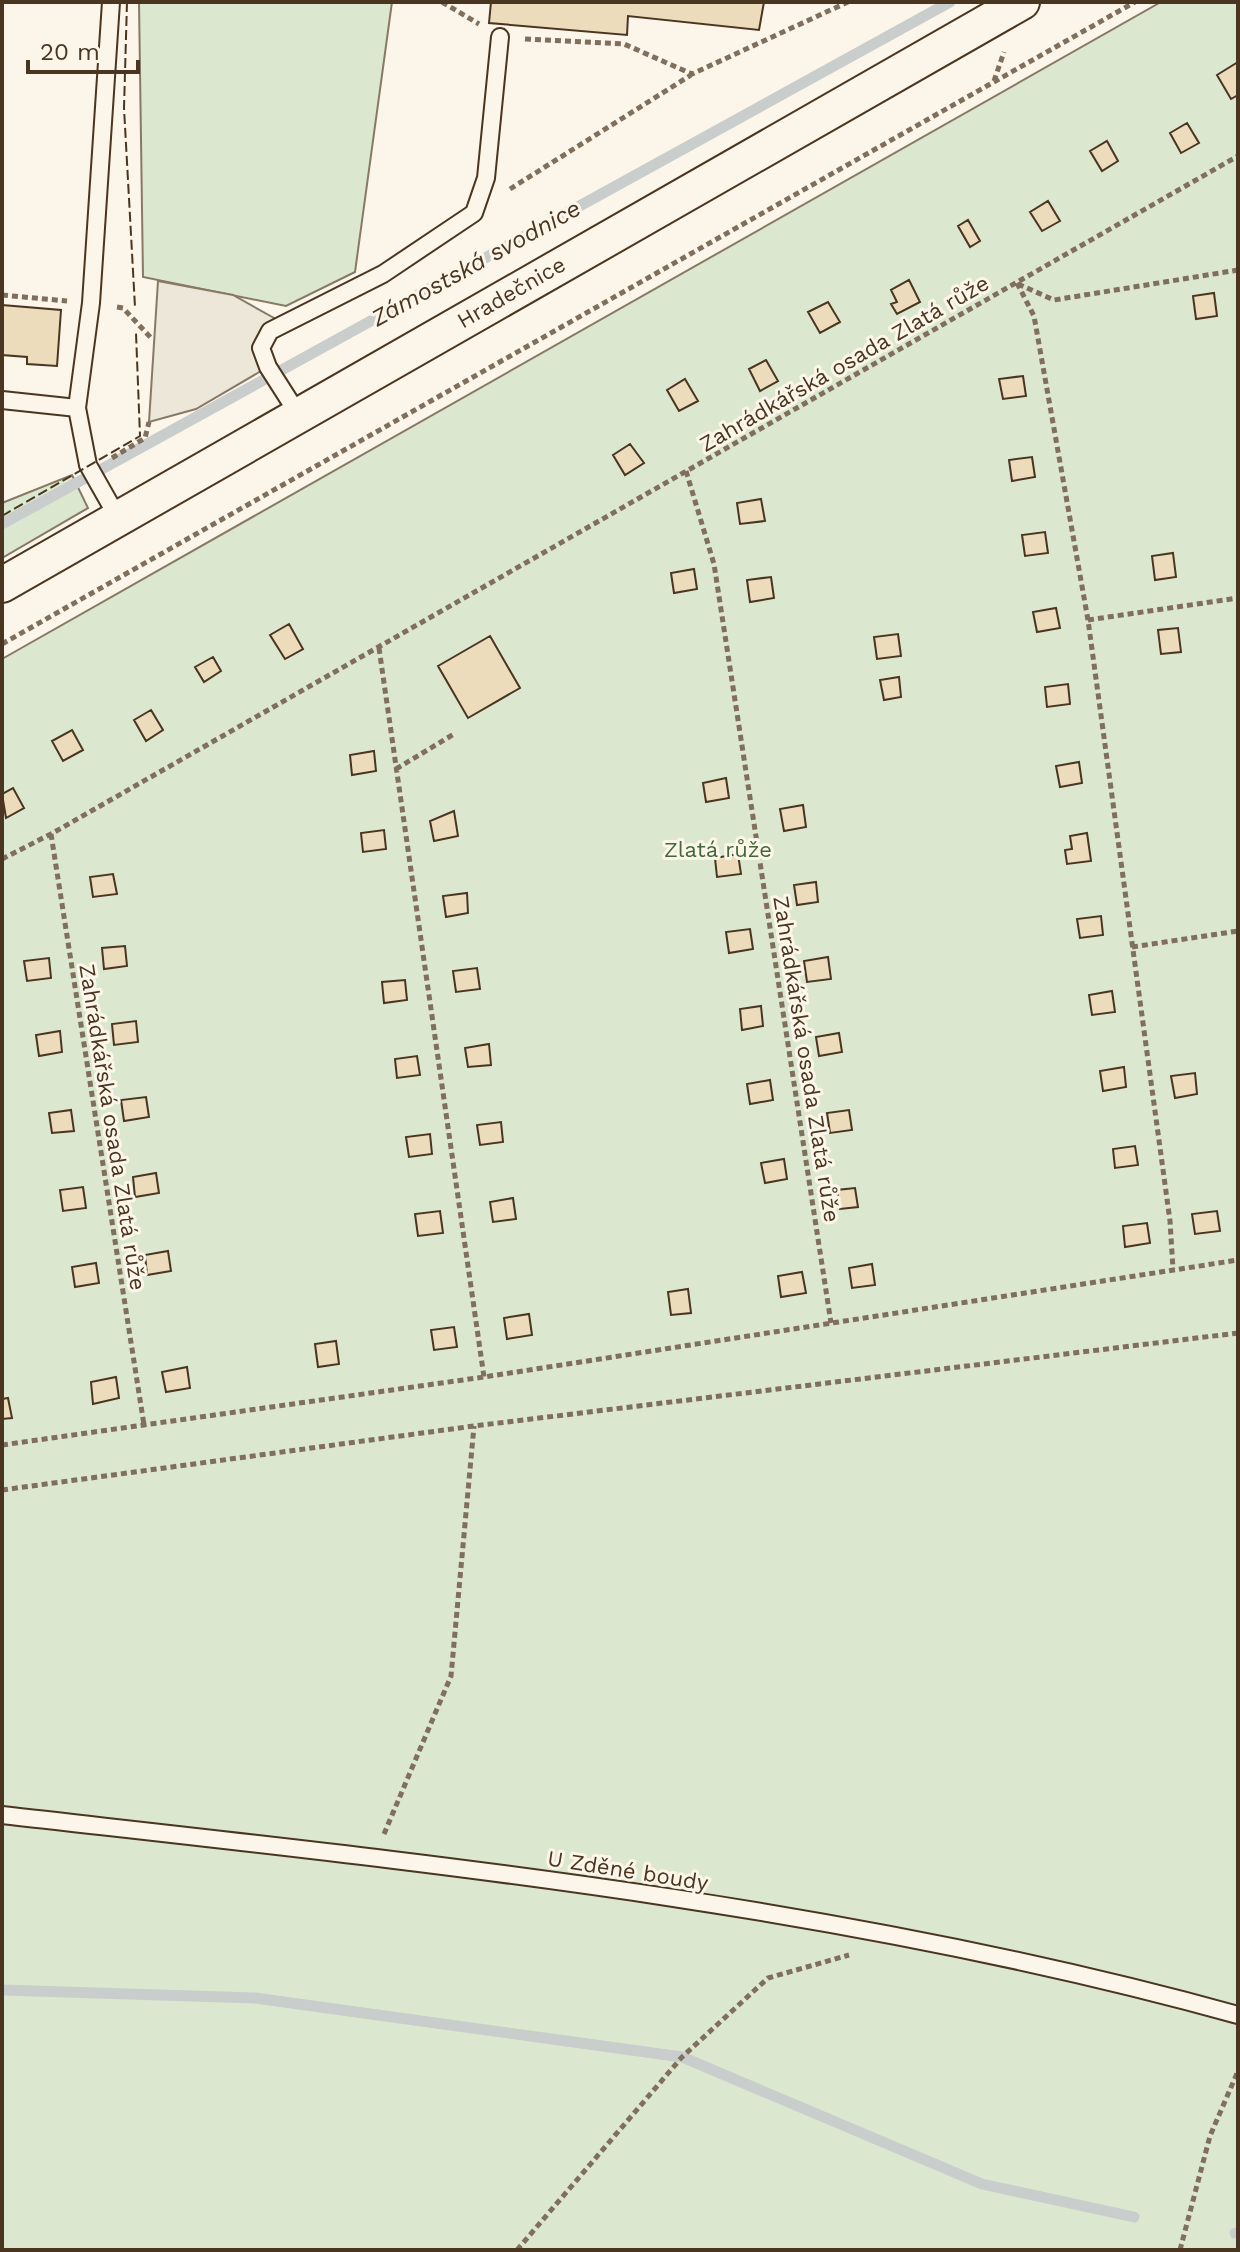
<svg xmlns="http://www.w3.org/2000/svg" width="1240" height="2252" font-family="'Work Sans',sans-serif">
  <rect width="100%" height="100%" fill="#fbf6e9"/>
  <path fill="#dce7d0" stroke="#887966" stroke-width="2" d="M139 2H392L355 272 286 306 143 277Z
    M1161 2H1238V2250H2V659Z
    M72 475 88 508 2 558V503Z"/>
  <path fill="#ede7d9" stroke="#887966" stroke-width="2" d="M158 281 233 295 274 318 268 367 196 409 149 422Z"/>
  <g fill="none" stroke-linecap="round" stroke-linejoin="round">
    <path stroke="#c9cecd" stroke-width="11" d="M2 524 950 2
      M2 1990 255 1998 682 2057 982 2184 1134 2217
      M1235 2233H1238"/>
  </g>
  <path fill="#ecdcbc" stroke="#4a3520" stroke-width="2" d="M491 2H764L759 30 628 16 627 35 489 23Z
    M1238 62V95L1231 99 1217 75Z
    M1187 123 1199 143 1181 153 1170 133Z
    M1107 141 1118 161 1102 171 1090 151Z
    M1048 201 1060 221 1042 231 1030 212Z
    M968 220 980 241 970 247 958 226Z
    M909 280 920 302 897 314 891 304 897 302 891 290Z
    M1214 293 1217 316 1196 319 1193 296Z
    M828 302 840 322 820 333 808 312Z
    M2 305 61 310 57 366 27 364V357L2 355Z
    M766 360 778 381 760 391 749 369Z
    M1023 376 1026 396 1003 399 999 379Z
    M685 379 698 401 679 411 667 390Z
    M630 444 644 463 625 475 613 455Z
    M1032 457 1035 477 1012 481 1009 460Z
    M761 499 765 521 740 524 737 503Z
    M1045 532 1048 553 1025 556 1022 535Z
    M1173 553 1176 577 1155 580 1152 556Z
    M694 569 697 589 674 593 671 573Z
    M771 577 774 598 750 602 747 580Z
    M1056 608 1060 628 1037 632 1033 612Z
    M289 624 303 649 285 659 270 635Z
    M1178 628 1181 652 1161 654 1158 630Z
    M898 634 901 656 877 659 874 637Z
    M490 636 520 688 468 718 438 666Z
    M213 657 221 671 204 682 195 667Z
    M899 677 901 697 884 700 880 680Z
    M1068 684 1070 704 1047 707 1045 687Z
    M151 710 163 730 146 741 134 720Z
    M72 730 83 750 63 761 52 741Z
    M374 751 376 771 352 775 350 755Z
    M1079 762 1082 783 1060 787 1056 766Z
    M726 778 729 798 706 802 703 783Z
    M13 788 24 808 6 818 2 794Z
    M803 805 806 827 784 831 780 809Z
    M454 811 458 836 434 841 430 821Z
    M384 830 386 849 363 852 361 833Z
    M1087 833 1091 861 1067 864 1065 850 1072 849 1070 836Z
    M738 854 741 874 717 877 715 858Z
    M113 874 117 894 93 897 90 877Z
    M816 882 818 902 797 905 794 885Z
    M467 893 468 913 446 917 443 896Z
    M1101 916 1103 935 1080 938 1077 919Z
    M750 929 753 949 729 953 726 932Z
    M125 946 127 966 104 969 102 948Z
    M828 957 831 979 807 982 804 961Z
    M49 958 51 978 27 981 24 961Z
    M477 968 480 989 456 992 453 971Z
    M405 980 407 1000 384 1003 382 982Z
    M1112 991 1115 1012 1092 1015 1089 995Z
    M761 1006 763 1026 742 1030 740 1009Z
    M136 1021 138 1042 114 1045 112 1024Z
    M60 1031 62 1052 39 1056 36 1035Z
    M839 1033 842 1052 819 1056 816 1037Z
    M489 1044 491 1065 468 1067 465 1048Z
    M417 1056 420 1075 397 1078 395 1059Z
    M1124 1067 1126 1087 1103 1091 1100 1071Z
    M1195 1073 1197 1094 1175 1098 1171 1076Z
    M770 1080 773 1100 750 1104 747 1084Z
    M146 1097 149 1117 124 1121 121 1100Z
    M71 1110 74 1131 52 1133 49 1113Z
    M849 1110 852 1130 830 1133 827 1113Z
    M501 1122 503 1142 480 1145 477 1125Z
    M430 1134 432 1154 409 1157 406 1137Z
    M1135 1146 1138 1165 1115 1168 1113 1149Z
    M784 1159 787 1179 765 1183 761 1163Z
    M156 1173 159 1193 135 1197 133 1177Z
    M83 1187 86 1208 63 1211 60 1190Z
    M855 1188 858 1207 840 1209 837 1190Z
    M513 1198 516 1219 493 1222 490 1202Z
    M440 1211 443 1233 418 1236 415 1214Z
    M1217 1211 1220 1231 1195 1234 1192 1214Z
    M1147 1223 1150 1243 1125 1247 1123 1226Z
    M168 1251 171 1271 147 1275 145 1255Z
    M96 1263 99 1283 75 1287 72 1267Z
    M872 1264 875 1285 852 1288 849 1268Z
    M802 1272 806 1293 781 1297 778 1276Z
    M688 1289 691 1313 671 1315 668 1292Z
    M529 1314 532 1335 507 1339 504 1318Z
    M454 1327 457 1347 434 1350 431 1330Z
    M336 1341 339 1364 318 1367 315 1344Z
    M187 1367 190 1388 166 1392 162 1372Z
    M116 1377 119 1398 93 1404 91 1382Z
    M8 1398 12 1418 2 1419V1399Z"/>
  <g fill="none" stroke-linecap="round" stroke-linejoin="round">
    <defs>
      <path id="service" d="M2 400 77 408 88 465 118 518
        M77 408 91 303 111 2
        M298 414 268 367 261 348 270 331 383 274 474 213 486 178 500 37
        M2 1815C416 1862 835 1903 1238 2015"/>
      <path id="minor" d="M2 585 1022 2"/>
    </defs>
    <use href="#service" stroke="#4a3520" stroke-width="20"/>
    <use href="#minor" stroke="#4a3520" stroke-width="38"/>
    <path stroke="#7f6f5c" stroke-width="5" stroke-dasharray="6 4" stroke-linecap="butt" d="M442 2 479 24
      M525 39 624 44 692 74 848 2
      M994 81 1004 52
      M510 189 691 75
      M1017 283 1034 316 1088 620 1170 1221 1173 1269
      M1018 284 1054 300 1238 270
      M2 295 67 301
      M117 307 123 308 153 340
      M112 458 145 438 149 422
      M686 471 714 564 831 1323
      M1088 620 1238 598
      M2 644 1135 2
      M379 648 484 1377
      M396 769 454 734
      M51 834 144 1425
      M2 859 51 834 1238 156
      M1132 947 1238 931
      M2 1445 484 1377 1238 1260
      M2 1490 474 1426 1238 1333
      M384 1834 451 1676 474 1426
      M517 2250 682 2057 768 1978 849 1955
      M1180 2250 1210 2136 1238 2071"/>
    <use href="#service" stroke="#fbf6e9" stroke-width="16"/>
    <use href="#minor" stroke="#fbf6e9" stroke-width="34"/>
    <path stroke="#4a3520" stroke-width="2" stroke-dasharray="10 4" stroke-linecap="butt" d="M127 2 124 108 135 307
      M2 516 140 436 136 333"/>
  </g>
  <g text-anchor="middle" stroke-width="6" stroke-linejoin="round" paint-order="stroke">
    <g font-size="22" fill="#4a3520" stroke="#fbf6e9">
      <text transform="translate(511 292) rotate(-30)" y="8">Hradečnice</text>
      <text transform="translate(844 363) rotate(-30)" y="8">Zahrádkářská osada Zlatá růže</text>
      <text transform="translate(807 1059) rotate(81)" y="8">Zahrádkářská osada Zlatá růže</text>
      <text transform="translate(113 1127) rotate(81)" y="8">Zahrádkářská osada Zlatá růže</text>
      <text transform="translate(628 1870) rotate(9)" y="8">U Zděné boudy</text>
    </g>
    <g font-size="22" fill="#436837" stroke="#fbf6e9">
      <text x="718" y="857">Zlatá růže</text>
    </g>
    <g font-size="24" font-style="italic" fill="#4a3520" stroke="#fbf6e9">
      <text transform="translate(476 263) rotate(-29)" y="8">Zámostská svodnice</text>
    </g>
  </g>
  <rect width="1240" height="2252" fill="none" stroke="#4a3520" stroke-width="8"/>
  <path d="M28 60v12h110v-12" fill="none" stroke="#4a3520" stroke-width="4"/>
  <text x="40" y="60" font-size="24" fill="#4a3520" stroke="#fbf6e9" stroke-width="6" paint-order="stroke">20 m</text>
</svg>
